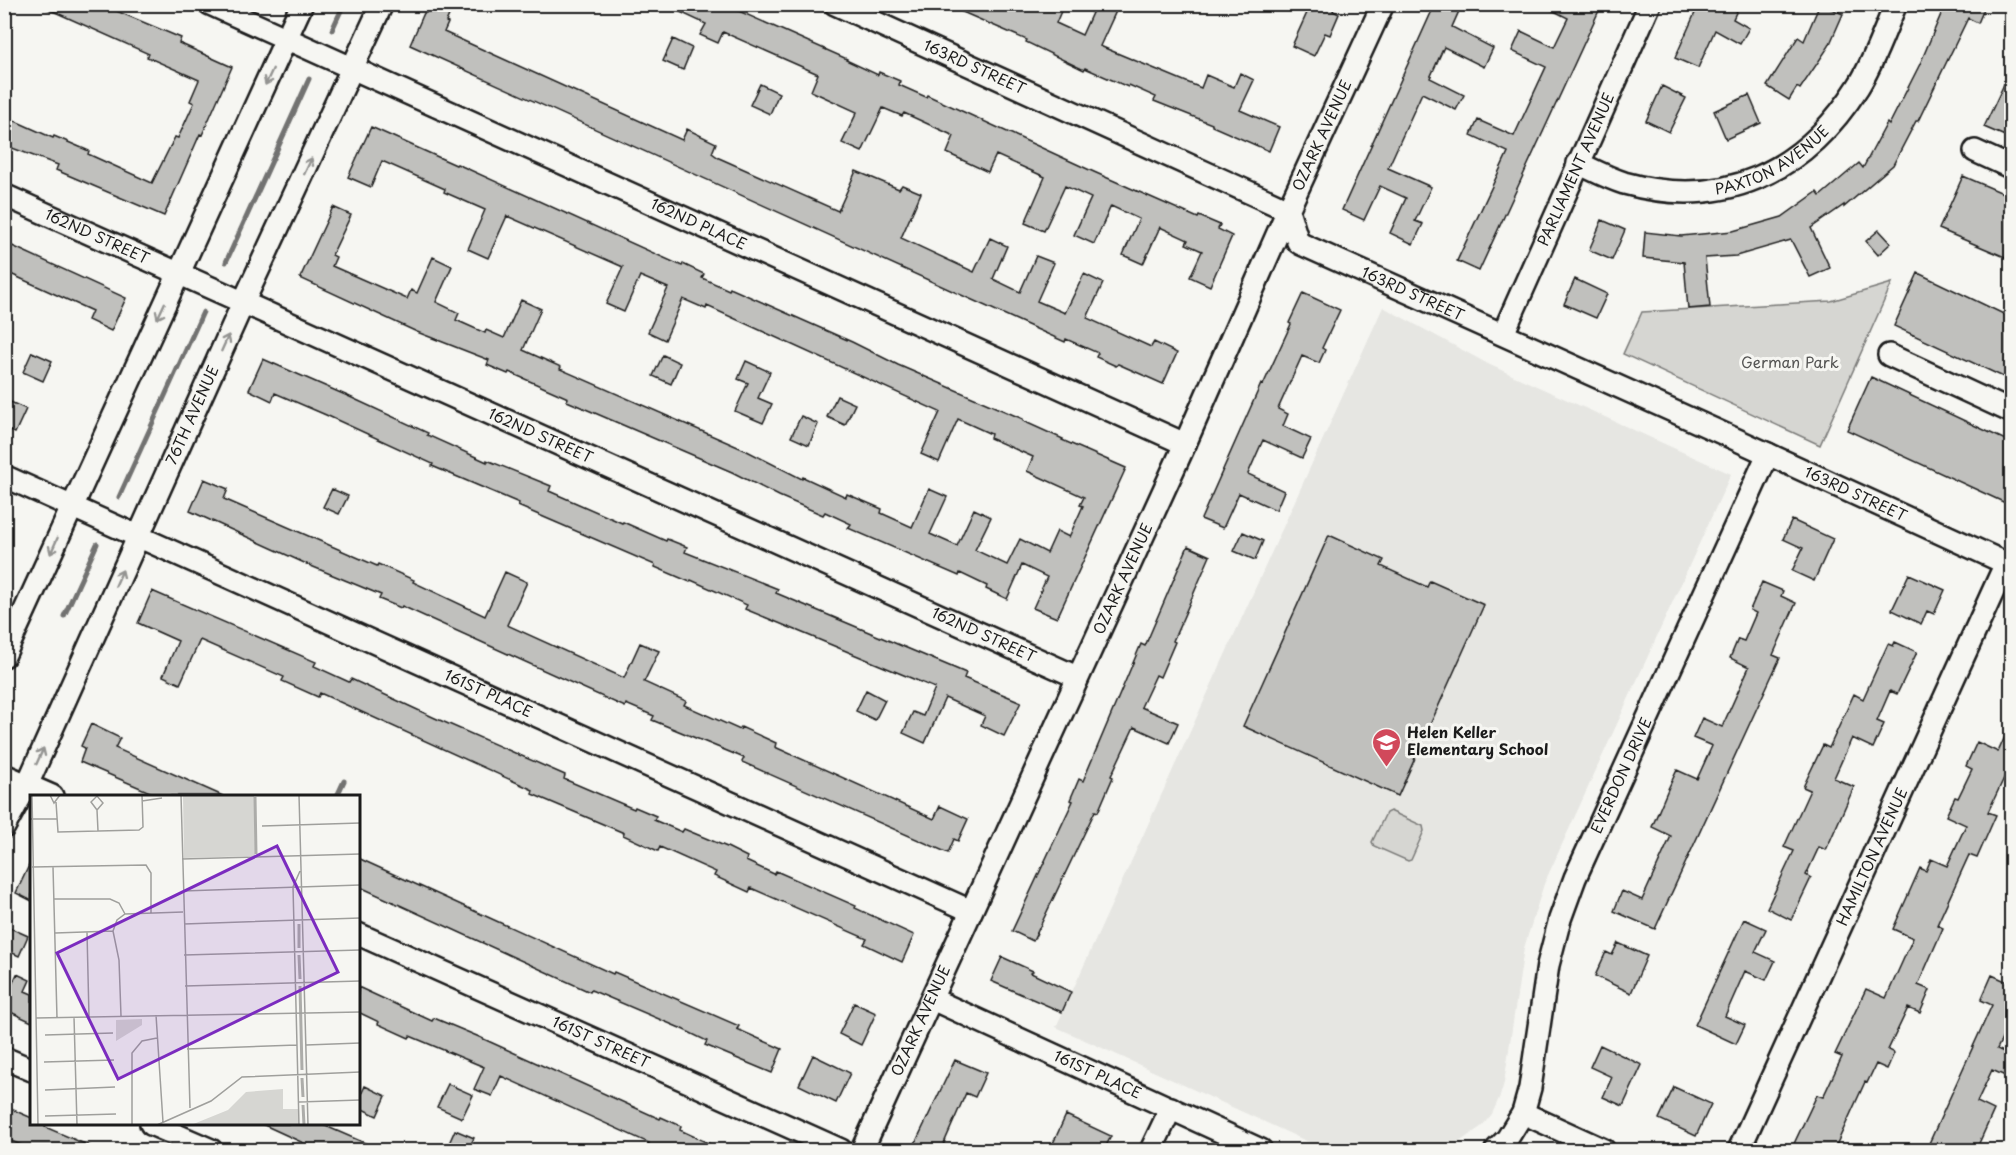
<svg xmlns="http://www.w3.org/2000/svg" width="2016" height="1155" font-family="'Playpen Sans',sans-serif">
  <rect width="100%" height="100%" fill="#f6f6f2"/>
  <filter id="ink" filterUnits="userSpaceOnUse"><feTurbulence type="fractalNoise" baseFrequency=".0167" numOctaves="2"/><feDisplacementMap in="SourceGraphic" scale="12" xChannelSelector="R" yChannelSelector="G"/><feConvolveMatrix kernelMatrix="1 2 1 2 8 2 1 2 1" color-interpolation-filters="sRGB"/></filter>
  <g filter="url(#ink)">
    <path fill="#e6e6e2" d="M1383 307 1490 365 1731 474 1544 884 1524 948 1504 1083 1500 1096 1492 1114 1482 1126 1448 1150H1326L1056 1027Z"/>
    <path fill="#d6d6d2" stroke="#797977" stroke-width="1.5" d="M1892 283 1820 445 1623 354 1642 312 1831 301Z
      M1390 811 1423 826 1424 831 1411 860 1408 861 1374 846 1372 842 1386 813Z"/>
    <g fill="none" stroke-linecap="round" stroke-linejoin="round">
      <path stroke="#727271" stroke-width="5" d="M332 30 344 4
        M226 262 309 79
        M119 497 203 312
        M64 616 97 544
        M337 796 344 781"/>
    </g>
    <path fill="#c0c0bd" stroke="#1c1c1c" stroke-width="1.5" d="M37 4H100L181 38 179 43 232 67 202 135 200 134 164 216 56 170 58 165 4 145V116L53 138 54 136 89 151 88 154 152 183 175 137 178 138 194 103 190 101 199 80 147 57 149 54Z
      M430 4H454L446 22 448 23 444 32 682 140 687 129 716 143 712 153 719 158 838 211 856 171 899 189 902 185 921 193 901 238 974 272 990 238 1007 246 993 279 1020 292 1036 256 1054 263 1037 301 1065 313 1084 274 1103 283 1087 318 1151 347 1154 342 1177 353 1163 384 1118 364 1116 366 1096 357 1098 353 1066 339 1065 342 1034 328 410 45 424 13H426Z
      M663 4H723L847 59 846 60 878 75 879 72 900 81 899 85 926 97 927 95 1094 172 1198 218 1199 216 1220 225 1218 229 1232 236 1210 286 1190 277 1202 251 1186 244 1188 240 1160 227 1143 264 1123 255 1139 219 1111 206 1094 244 1074 235 1091 198 1065 186 1044 231 1025 223 1045 177 996 155 988 172 947 153 954 136 904 113 902 116 883 108 862 152 842 143 857 112 811 91 818 74 723 32 718 43 700 35 706 24Z
      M944 4H1064L1056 23 1082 35 1096 4H1103L1116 11 1100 46 1201 88 1206 75 1234 87 1240 73 1254 80 1240 110 1279 127 1269 151 1212 126V124L1154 101 1156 97 1129 85 1128 87 1085 68 1084 70 1026 42 1027 40Z
      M1311 4H1336L1333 11 1339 14 1330 35 1325 33 1314 56 1292 46Z
      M1435 4H1444L1459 11 1452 27 1493 48 1484 67 1444 47 1430 78 1464 95 1456 110 1422 93 1388 168 1431 187 1415 221 1423 224 1413 244 1390 233 1406 198 1380 186 1364 220 1342 210Z
      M1540 4H1602L1479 271 1457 261 1508 152 1471 135 1478 120 1514 136 1546 67 1512 51 1521 31 1554 47 1568 18Z
      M1699 4H1740L1733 19 1749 28 1740 44 1715 30 1698 68 1675 58Z
      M1820 4 1843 14 1829 46 1800 89 1797 87 1789 100 1767 86 1798 37 1804 41Z
      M1938 4H1986L1978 23 1968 18 1918 121H1916L1893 165 1844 207V205L1811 228 1830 268 1810 277 1791 240 1736 256 1705 258 1710 307 1688 309 1684 262 1643 258 1645 232 1681 236 1733 231 1782 217 1817 192 1820 196 1859 163 1863 168 1887 123 1889 125 1920 64 1944 7Z
      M673 39 692 48 683 70 663 61Z
      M2012 67V139L1984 127Z
      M760 84 779 93 770 114 750 105Z
      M1662 86 1686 98 1669 132 1646 121Z
      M1749 95 1761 123 1726 139 1714 111Z
      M371 127 456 165 457 164 682 266 683 264 704 274 702 278 729 290 730 288 852 342 898 365 1023 419V421L1063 439 1062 440 1126 468 1057 618 1033 608 1047 577 1022 565 1007 599 986 589 987 586 960 573 959 576 848 528 851 524 825 512 823 515 779 496 732 472 567 401 568 398 509 372 508 374 487 365 489 360 417 332 300 278 333 207 351 215 332 255 336 257 332 266 407 299 411 290 417 293 433 257 452 266 436 302 459 313 456 320 485 333 486 330 504 338 521 300 541 309 523 350 561 367 560 369 747 451 802 479 803 477 846 497 847 494 882 509 881 513 912 527 929 489 947 497 930 534 957 546 974 509 991 517 975 550 1007 565 1020 539 1047 553 1057 531 1069 537 1083 506 1080 505 1084 497 1027 471 1033 457 990 438 991 434 958 419 939 462 921 454 940 412 707 306 706 309 683 299 665 340 648 332 668 288 640 276 624 312 606 304 623 267 507 216 488 258 468 249 485 210 444 192 445 189 382 161 371 187 348 177Z
      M1963 176 2012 197V260L1939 229Z
      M1602 220 1625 230 1612 260 1589 250Z
      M1879 230 1891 243 1878 255 1866 241Z
      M8 244 126 298 111 331 88 320 92 311 4 271V252Z
      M1918 273 2012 318V381L1894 326Z
      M1575 279 1607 294 1596 318 1564 304Z
      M1303 293 1340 310 1322 348 1325 350 1319 363 1302 356 1278 409 1288 414 1283 426 1311 439 1302 458 1263 440 1248 474 1284 491 1276 510 1239 493 1223 528 1201 519 1261 384 1263 385 1291 324 1289 323Z
      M32 352 52 361 43 381 23 372Z
      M663 355 680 363 671 384 653 376Z
      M263 359 350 397 428 433 427 435 487 462V460L551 486 549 491 622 523 623 522 666 541 667 539 687 547 685 552 778 589 776 593 966 673 964 678 1021 702 1004 736 981 725 985 716 945 698 925 743 903 733 913 712 923 716 935 688 745 609 747 605 691 580 690 582 655 567V565L518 506 519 503 432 466 433 464 326 415 275 393 272 401 249 390Z
      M746 361 770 372 758 398 772 404 763 423 735 411 748 383 738 379Z
      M1871 377 2012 443V506L1847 430Z
      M837 396 855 404 845 425 827 417Z
      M4 399 26 409 15 433 4 428Z
      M801 416 818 424 809 445 791 437Z
      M204 479 228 489 224 499 377 566 378 564 414 580 413 582 485 616 505 572 527 582 507 625 624 678 640 643 659 651 644 682 686 701 684 705 740 730 741 727 776 743 775 747 934 819 940 806 968 819 958 841 954 839 948 853 742 762 744 758 652 720 654 716 626 704 625 707 402 606 401 608 379 599 381 595 311 566 190 511Z
      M332 489 348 496 339 514 323 507Z
      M1792 520 1833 539 1814 581 1792 571 1803 548 1783 539Z
      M1243 532 1263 541 1255 560 1234 551Z
      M1329 535 1384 560 1381 566 1427 587 1430 581 1484 605 1398 796 1243 726Z
      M1188 546 1210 556 1173 641 1175 642 1160 677 1156 675 1141 707 1178 723 1169 743 1134 727 1111 776 1113 777 1098 812 1095 811 1033 941 1012 931 1073 801 1070 800 1079 779 1083 781 1141 644 1145 646Z
      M1909 574 1945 590 1934 614 1927 611 1921 624 1892 610Z
      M1762 582 1783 591 1781 596 1796 603 1773 655 1780 658 1655 929 1614 911 1622 891 1642 900 1671 836 1652 827 1668 789 1677 770 1697 779 1712 746 1693 738 1702 718 1722 727 1749 667 1730 658 1738 639 1744 641 1756 613 1750 610Z
      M152 591 316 662 314 666 349 682 351 679 435 718 565 775 564 779 634 809 635 807 656 816 654 820 682 832 684 829 727 847 747 857 746 861 774 874 776 871 856 906 855 908 914 935 902 962 864 944 867 939 751 888 749 892 714 876 716 872 660 847 658 851 623 835 624 833 532 794 533 790 320 693 318 697 282 681 284 677 200 640 180 684 163 676 178 641 138 623Z
      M1895 642 1917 652 1897 694 1890 691 1877 721 1884 724 1873 748 1852 738 1834 778 1854 787 1826 850 1819 847 1806 875 1811 878 1791 920 1767 908 1794 851 1784 847 1810 790 1803 787 1823 745 1829 748 1854 694 1863 699 1888 644 1893 646Z
      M866 690 885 700 875 720 856 711Z
      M2012 721V761L1988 812 1996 815 1977 858 1969 855 1937 925 1943 928 1918 985 1930 990 1920 1013 1908 1008 1888 1050 1894 1053 1887 1069 1876 1064 1867 1083 1865 1082 1834 1150H1791L1817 1095 1823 1097 1842 1057 1835 1054 1866 989 1886 998 1913 938 1893 929 1920 868 1926 871 1931 859 1947 866 1966 825 1946 816 1955 797 1958 798 1972 769 1966 766 1977 742 1998 752Z
      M91 724 120 738 115 748 223 796H159L80 762 85 748 81 746Z
      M358 858 613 974 614 972 739 1026 737 1029 782 1049 772 1073 705 1045 707 1041 680 1028 591 990 590 992 358 886Z
      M32 859V901L16 893Z
      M1744 919 1766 929 1755 952 1775 961 1766 980 1745 971 1725 1016 1745 1025 1736 1044 1695 1025Z
      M8 927 28 936 19 956 4 949V935Z
      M1618 943 1647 956 1631 993 1595 976 1606 952 1612 955Z
      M1002 957 1033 971 1031 973 1071 992 1062 1012 991 981Z
      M17 974 30 980 25 991 32 994V1022L4 1009V1001Z
      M1992 975 2012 984V1019L1997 1049 2012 1056V1079L1992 1070 1977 1102 1994 1110 1976 1150H1926L1992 1005 1981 1000Z
      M358 987 432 1021 434 1018 477 1036 660 1119 661 1117 681 1126 680 1130 723 1150H660L648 1145 649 1143 501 1076 492 1096 474 1089 484 1067 410 1036 409 1038 378 1024 379 1022 358 1012Z
      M854 1003 876 1013 861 1045 839 1034Z
      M1600 1045 1642 1065 1623 1106 1603 1097 1612 1077 1590 1067Z
      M813 1055 850 1073 836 1103 799 1085Z
      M955 1060 986 1073 975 1097 966 1093 941 1150H912Z
      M448 1084 473 1095 462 1118 437 1107Z
      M365 1086 386 1096 377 1116 358 1107V1101Z
      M1674 1087 1711 1104 1696 1136 1659 1119Z
      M4 1106 32 1118V1124H47L45 1127 99 1150H33L4 1138Z
      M1066 1115 1111 1136 1104 1150H1050Z
      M262 1124H321L381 1150H311L312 1147Z
      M455 1130 474 1138 468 1150H446Z"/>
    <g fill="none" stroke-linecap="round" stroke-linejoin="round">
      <defs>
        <g id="street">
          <path id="s1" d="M210 4 1185 444"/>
          <path id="s2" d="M835 4 1288 210 1298 242 1301 244 1733 438 2012 566"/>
          <path d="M1975 151 2012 168"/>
          <path id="s3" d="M1578 163C1593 170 1608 178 1624 183 1724 211 1804 172 1858 87 1874 62 1884 31 1896 4"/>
          <path id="s4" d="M4 195 1077 677"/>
          <path id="s5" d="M1503 334 1650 4"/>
          <path d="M1889 355 2012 412"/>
          <path id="s6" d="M4 476 971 911"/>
          <path d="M4 656 302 4"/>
          <path d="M4 775 52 796"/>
          <path id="s7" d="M4 827 27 785 243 303 382 4"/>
          <path id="s8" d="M358 934 841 1150"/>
          <path id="s9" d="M932 999 1261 1150"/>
          <path d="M4 1058 32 1070"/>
          <path d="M1523 1113 1604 1150"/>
          <path d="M151 1124 211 1150"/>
          <path id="s10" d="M862 1150 1185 444 1288 210 1383 4"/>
          <path d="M1151 1150 1171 1108"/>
          <path id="s11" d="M1496 1150 1507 1139 1523 1113 1530 1088 1548 965 1560 919 1575 878 1768 454"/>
          <path id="s12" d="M1739 1150 2006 563"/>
        </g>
      </defs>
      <use href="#street" stroke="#1c1c1c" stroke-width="26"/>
      <use href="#street" stroke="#f6f6f2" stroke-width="21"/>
    </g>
    <defs><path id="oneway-shaft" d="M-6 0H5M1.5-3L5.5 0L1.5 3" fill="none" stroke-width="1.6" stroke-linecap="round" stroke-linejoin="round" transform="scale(1.5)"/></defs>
    <g stroke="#949492">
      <use href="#oneway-shaft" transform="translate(269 77) rotate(115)"/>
      <use href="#oneway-shaft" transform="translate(308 166) rotate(-65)"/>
      <use href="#oneway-shaft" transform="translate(161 311) rotate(115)"/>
      <use href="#oneway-shaft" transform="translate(225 343) rotate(-66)"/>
      <use href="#oneway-shaft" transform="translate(54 546) rotate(114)"/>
      <use href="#oneway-shaft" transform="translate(119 578) rotate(-66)"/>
      <use href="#oneway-shaft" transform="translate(40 756) rotate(-66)"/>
    </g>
  </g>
  <defs>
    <symbol id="school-pin" viewBox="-11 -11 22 30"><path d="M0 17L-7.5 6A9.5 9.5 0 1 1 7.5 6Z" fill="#d1495b" stroke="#f6f6f2"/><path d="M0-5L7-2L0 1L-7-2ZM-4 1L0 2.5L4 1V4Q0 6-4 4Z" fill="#fff"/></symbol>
  </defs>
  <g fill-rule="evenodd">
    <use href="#school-pin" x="1370" y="726" width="33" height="45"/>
  </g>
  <g text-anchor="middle" stroke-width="6" stroke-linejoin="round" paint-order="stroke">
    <g font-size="15" fill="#1c1c1c" stroke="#f6f6f2">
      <text dy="5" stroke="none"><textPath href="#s2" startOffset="153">163RD STREET</textPath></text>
      <text dy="5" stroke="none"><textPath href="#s10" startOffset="1114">OZARK AVENUE</textPath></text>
      <text dy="5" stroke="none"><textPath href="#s3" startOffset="207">PAXTON AVENUE</textPath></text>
      <text dy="5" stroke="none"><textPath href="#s5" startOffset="180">PARLIAMENT AVENUE</textPath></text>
      <text dy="5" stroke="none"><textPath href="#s1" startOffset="536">162ND PLACE</textPath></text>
      <text dy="5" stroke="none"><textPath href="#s4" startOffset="102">162ND STREET</textPath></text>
      <text dy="5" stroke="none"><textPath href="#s2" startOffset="657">163RD STREET</textPath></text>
      <text dy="5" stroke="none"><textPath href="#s7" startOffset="453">76TH AVENUE</textPath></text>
      <text dy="5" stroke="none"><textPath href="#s4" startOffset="588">162ND STREET</textPath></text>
      <text dy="5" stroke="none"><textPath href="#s2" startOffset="1143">163RD STREET</textPath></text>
      <text dy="5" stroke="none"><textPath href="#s10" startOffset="628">OZARK AVENUE</textPath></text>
      <text dy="5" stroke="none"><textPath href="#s4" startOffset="1074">162ND STREET</textPath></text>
      <text dy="5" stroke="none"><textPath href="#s6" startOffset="531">161ST PLACE</textPath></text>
      <text dy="5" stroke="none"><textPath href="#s11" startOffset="400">EVERDON DRIVE</textPath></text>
      <text dy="5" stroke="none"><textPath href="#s12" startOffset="322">HAMILTON AVENUE</textPath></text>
      <text dy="5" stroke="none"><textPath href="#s10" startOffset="142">OZARK AVENUE</textPath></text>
      <text dy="5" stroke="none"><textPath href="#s8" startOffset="266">161ST STREET</textPath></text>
      <text dy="5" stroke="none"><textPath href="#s9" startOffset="182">161ST PLACE</textPath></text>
    </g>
    <g font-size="15" fill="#545453" stroke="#f6f6f2">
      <text x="1790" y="368">German Park</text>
    </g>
    <g font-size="15" font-weight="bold" fill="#1c1c1c" stroke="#f6f6f2" text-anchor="start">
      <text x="1407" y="738">Helen Keller<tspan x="1407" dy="17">Elementary School</tspan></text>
    </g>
  </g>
  <g transform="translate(30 795)">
    <rect width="330" height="330" fill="#f6f6f2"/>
    <path d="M224 0 225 61 154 63 153 1ZM112 224V230L86 246V225ZM253 294V314H269V330H161L198 315 216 297Z" fill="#d6d6d2"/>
    <path fill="none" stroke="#acaca9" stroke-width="3" d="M225 2 226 59M269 129V153M269 160 270 184M270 191 272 275M272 283 273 302M273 310 274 330"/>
    <path fill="none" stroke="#9f9f9c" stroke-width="1.5" d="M2 0 8 330M20 0 24 8 30 0M151 0 160 313M269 0 278 330M112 6 132 3M26 7 28 37 109 35 113 32 112 0M67 15 61 7 67 1 73 8 67 15 68 36M0 24H27M232 31 330 28M152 64 330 59M2 72 116 70 121 78V118M23 72 27 223M153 96 330 90M24 104H80L89 108 95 119M154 129 330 123M83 136 89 165 91 221M83 136 87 125 95 119 153 117M57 137 59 222M25 138 83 136M154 160 330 155M155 191 330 186M126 220 133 327M44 222 47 330M6 223 330 217M15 240 83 238M276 250 330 248M157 254 267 250M14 267 84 265M15 295 85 292M269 307 330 305M15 321 86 319M102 330V258L112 246 127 243M127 330 181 306 212 282 330 277M269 330 263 92 270 76"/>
    <path fill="#7b2cbf" fill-opacity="0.15" stroke="#7b2cbf" stroke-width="3" d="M247 51 308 177 88 284 27 158Z"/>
    <rect width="330" height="330" fill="none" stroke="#1c1c1c" stroke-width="3"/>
  </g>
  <rect width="2016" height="1155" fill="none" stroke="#f6f6f2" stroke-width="24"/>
  <rect x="12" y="12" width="1992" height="1131" fill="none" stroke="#1c1c1c" stroke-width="2" filter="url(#ink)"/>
</svg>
